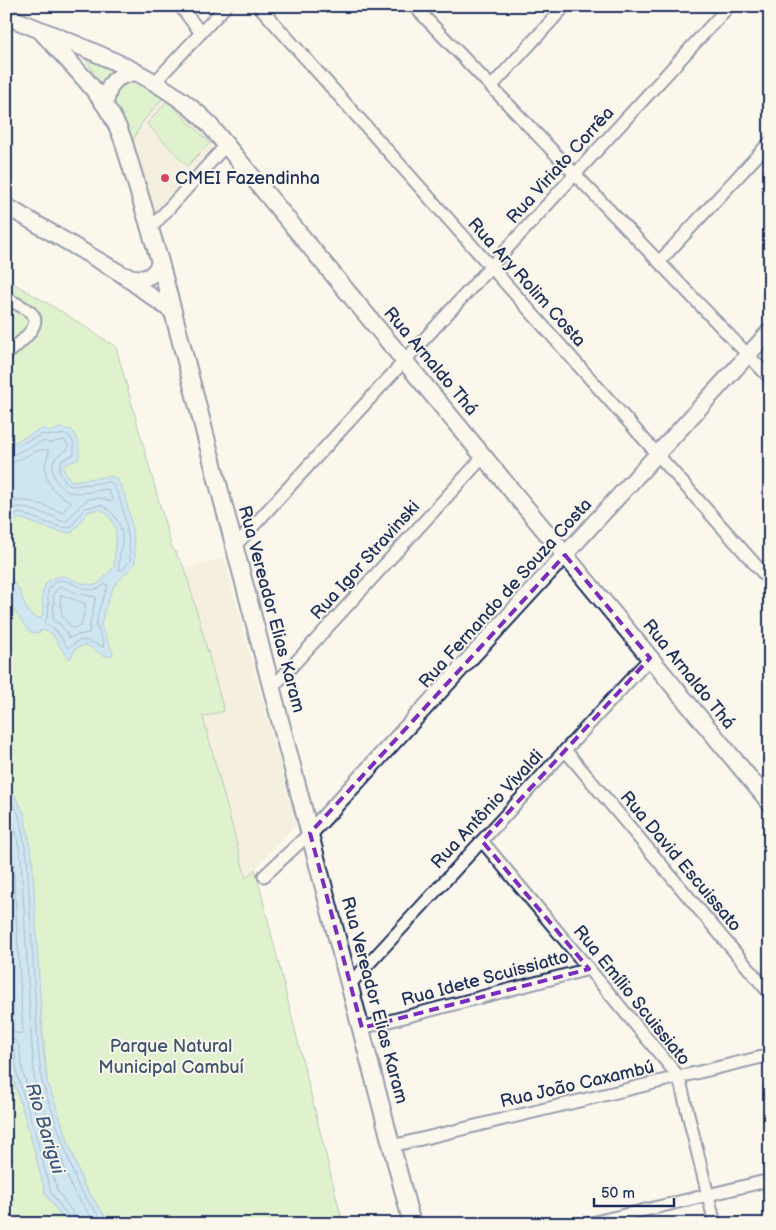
<svg xmlns="http://www.w3.org/2000/svg" width="776" height="1230" font-family="'Balsamiq Sans',sans-serif">
  <rect width="100%" height="100%" fill="#fbf7ec"/>
  <filter id="ink" filterUnits="userSpaceOnUse"><feTurbulence type="fractalNoise" baseFrequency=".02" numOctaves="2"/><feDisplacementMap in="SourceGraphic" scale="10" xChannelSelector="R" yChannelSelector="G"/><feConvolveMatrix kernelMatrix="1 2 1 2 8 2 1 2 1" color-interpolation-filters="sRGB"/></filter>
  <g filter="url(#ink)">
    <path fill="#eee4ce" d="M164 97 190 115 215 145 155 212 132 142 143 121Z
      M224 558 296 824 246 879 203 717 224 711 185 569Z"/>
    <path fill="#beeaa7" stroke="#6c8c82" d="M84 57 114 72 107 76 102 87Z
      M129 79 164 97 143 121 132 142 123 122 112 106 113 93Z
      M167 101 210 143 187 166 147 124Z
      M6 279 64 313 116 347 171 545 185 569 224 711 203 717 246 878 255 869 260 888 343 1224H110L83 1184 47 1081 24 813 6 780Z
      M6 1029 12 1075 30 1134 46 1195 67 1224H6Z"/>
    <path fill="#97d1f7" stroke="#6590ba" d="M44 428 50 432 59 428 72 430 79 442V459L64 465 63 469 71 481 112 476C114 478 117 479 118 481 128 493 136 547 135 563L114 586 104 611 101 626 113 653 112 656C102 658 94 648 86 645L76 648 70 659 63 651 52 633 41 630 39 633 30 632C21 622 17 611 6 603V570C9 578 13 581 17 587 25 597 24 618 41 618 45 609 41 601 43 591 44 586 47 581 52 579 64 572 70 579 81 583 86 584 91 585 97 585L114 567C114 545 124 523 100 509L88 512 72 533C54 532 37 524 19 518L6 528V446Z
      M6 780 24 813 32 856 43 1047 47 1081 83 1184 110 1224H67L46 1195 30 1134 12 1075 6 1029Z"/>
    <g fill="none" stroke-linecap="round" stroke-linejoin="round">
      <path stroke="#4d709b" stroke-width="1" d="M6 450 43 434C52 438 59 433 69 435L74 444V454L61 461 59 471 67 484 71 486 110 482C122 489 131 546 130 561L123 570H119C118 558 122 548 122 538 122 523 113 511 101 505L85 508 70 528C54 527 36 518 20 513L6 520
        M6 456 12 455 43 441 50 443 64 440 68 445 67 450C63 453 57 454 55 459 48 470 57 488 69 492 80 495 97 490 108 489L113 500 111 502C87 490 80 507 67 521H60L52 516 21 507 15 508 6 512
        M6 464C20 463 35 447 48 450L49 453C41 469 46 486 61 496 65 499 69 499 71 502L62 513C46 506 23 495 6 504
        M59 580C76 580 88 599 105 584L108 585 99 609 96 625 104 644 103 647 85 640 78 641 68 648 56 630 44 624C45 621 48 617 48 613 51 597 40 591 59 580Z
        M61 586 76 593 96 597 90 623 89 633 78 635 69 638 61 625 53 620 54 593Z
        M62 595 86 604 81 626 72 628 62 616 60 598Z
        M6 790 19 815 27 857 38 1048 42 1082 78 1186 104 1224
        M6 804 13 817 21 858 32 1048 35 1083 72 1189 96 1224
        M6 821 13 859 23 1032 20 1034 6 1030
        M6 1038 14 1039 19 1046 23 1073 41 1131 57 1190 75 1216 77 1224
        M6 1044 11 1045 14 1048 17 1074 35 1132 51 1193 70 1219 71 1224"/>
      <defs>
        <path id="minor" d="M180 6 201 33
          M259 6 770 581
          M414 6 770 378
          M155 82 226 6
          M491 87 565 6
          M151 228 226 145
          M659 262 770 142
          M6 298C14 303 28 308 33 315 42 327 14 348 6 355
          M235 546 729 6
          M272 688 484 456
          M565 750 770 994
          M482 841 679 1077 715 1224
          M264 876 310 833
          M350 984 650 658
          M362 1028 589 969
          M392 1146 770 1055
          M587 1224 770 1180"/>
        <path id="tertiary" d="M6 206 120 273 174 313
          M124 275C141 280 152 281 160 262
          M310 833 770 331"/>
        <path id="secondary" d="M6 16C73 44 154 70 207 122L770 803
          M40 30C69 63 108 97 123 140L160 262 412 1224
          M105 104C109 82 114 76 136 72"/>
      </defs>
      <use href="#minor" stroke="#1b2f5e" stroke-width="15"/>
      <use href="#tertiary" stroke="#1b2f5e" stroke-width="19"/>
      <use href="#secondary" stroke="#1b2f5e" stroke-width="20"/>
      <use href="#minor" stroke="#fbf7ec" stroke-width="11"/>
      <use href="#tertiary" stroke="#fbf7ec" stroke-width="15"/>
      <use href="#secondary" stroke="#fbf7ec" stroke-width="16"/>
    </g>
  </g>
  <path d="M0 0H776V1230H0ZM565 555 650 658 482 841 589 969 362 1028 310 833Z" fill="#fbf7ec" fill-opacity=".55" fill-rule="evenodd"/>
  <path fill="none" stroke="#7b2cbf" stroke-width="4" stroke-dasharray="10 6" stroke-linejoin="round" d="M565 555 650 658 482 841 589 969 362 1028 310 833Z"/>
  <circle fill="#d1495b" stroke="#fbf7ec" stroke-width="2" cx="165" cy="178" r="5"/>
  <g text-anchor="middle" stroke-width="4" stroke-linejoin="round" paint-order="stroke">
    <g font-size="18" fill="#1b2f5e" stroke="#fbf7ec">
      <text transform="translate(560 165) rotate(-48)" y="6">Rua Viriato Corrêa</text>
      <text transform="translate(527 282) rotate(48)" y="6">Rua Ary Rolim Costa</text>
      <text transform="translate(431 361) rotate(50)" y="6">Rua Arnaldo Thá</text>
      <text transform="translate(365 560) rotate(-48)" y="6">Rua Igor Stravinski</text>
      <text transform="translate(505 593) rotate(-48)" y="6">Rua Fernando de Souza Costa</text>
      <text transform="translate(272 609) rotate(75)" y="6">Rua Vereador Elias Karam</text>
      <text transform="translate(689 674) rotate(51)" y="6">Rua Arnaldo Thá</text>
      <text transform="translate(487 809) rotate(-47)" y="6">Rua Antônio Vivaldi</text>
      <text transform="translate(681 861) rotate(50)" y="6">Rua David Escuissato</text>
      <text transform="translate(485 978) rotate(-15)" y="6">Rua Idete Scuissiatto</text>
      <text transform="translate(632 995) rotate(51)" y="6">Rua Emílio Scuissiato</text>
      <text transform="translate(375 1000) rotate(75)" y="6">Rua Vereador Elias Karam</text>
      <text transform="translate(577 1084) rotate(-13)" y="6">Rua João Caxambú</text>
    </g>
    <g font-size="18" fill="#1b2f5e" stroke="#fbf7ec" text-anchor="start">
      <text x="175" y="184">CMEI Fazendinha</text>
    </g>
    <g font-size="18" fill="#3c546d" stroke="#fbf7ec">
      <text x="171" y="1052">Parque Natural<tspan x="171" dy="21">Municipal Cambuí</tspan></text>
    </g>
    <g font-size="19" font-style="italic" fill="#3a5884" stroke="#fbf7ec">
      <text transform="translate(46 1128) rotate(73)" y="7">Rio Barigui</text>
    </g>
  </g>
  <rect width="776" height="1230" fill="none" stroke="#fbf7ec" stroke-width="25"/>
  <rect x="12" y="12" width="751" height="1205" fill="none" stroke="#1b2f5e" stroke-width="2" filter="url(#ink)"/>
  <path d="M594 1198v8h80v-8" fill="none" stroke="#1b2f5e" stroke-width="2.5"/>
  <text x="601" y="1198" font-size="15" fill="#1b2f5e" stroke="#fbf7ec" stroke-width="4" paint-order="stroke">50 m</text>
</svg>
